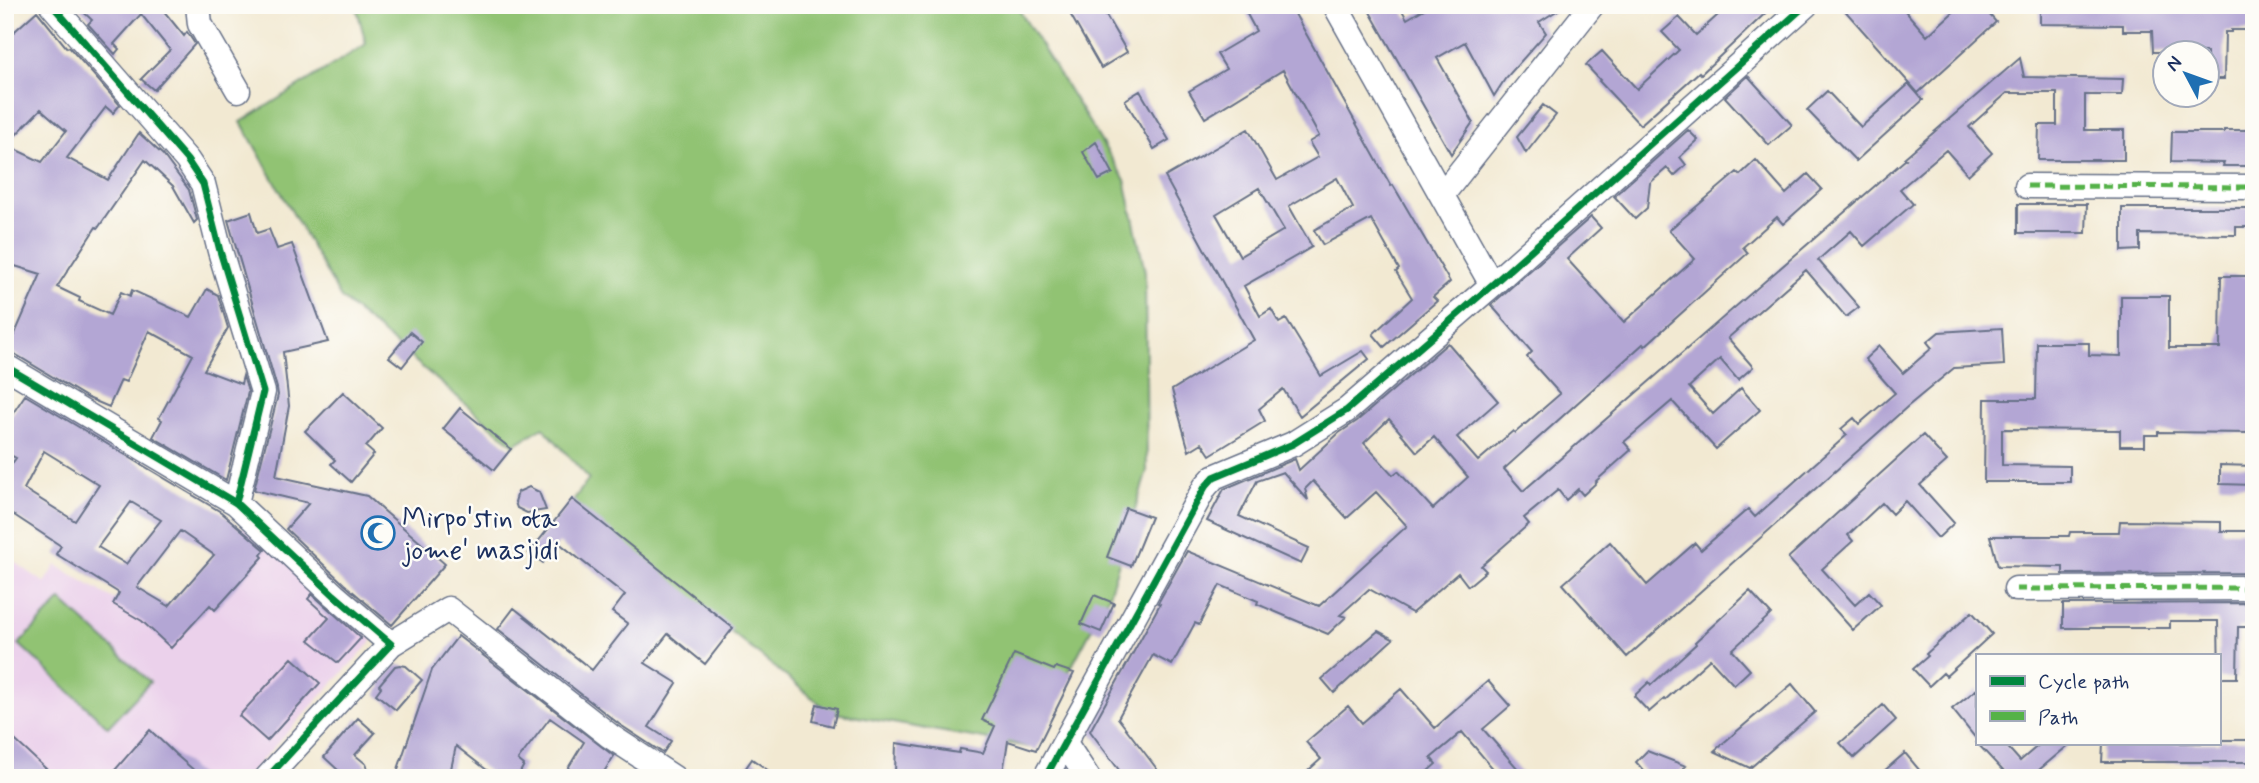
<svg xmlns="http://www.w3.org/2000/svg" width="2259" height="783" font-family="Mynerve,sans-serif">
  <rect width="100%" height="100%" fill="#fdfcf7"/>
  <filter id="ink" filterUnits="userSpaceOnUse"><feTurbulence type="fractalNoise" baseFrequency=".0143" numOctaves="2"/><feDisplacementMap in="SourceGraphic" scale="14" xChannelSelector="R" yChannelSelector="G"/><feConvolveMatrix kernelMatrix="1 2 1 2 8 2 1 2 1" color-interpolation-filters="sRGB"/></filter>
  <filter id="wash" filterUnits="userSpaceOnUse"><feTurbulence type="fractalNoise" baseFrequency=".00686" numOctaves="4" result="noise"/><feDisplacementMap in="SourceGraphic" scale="28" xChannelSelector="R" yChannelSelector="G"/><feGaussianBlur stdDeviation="1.57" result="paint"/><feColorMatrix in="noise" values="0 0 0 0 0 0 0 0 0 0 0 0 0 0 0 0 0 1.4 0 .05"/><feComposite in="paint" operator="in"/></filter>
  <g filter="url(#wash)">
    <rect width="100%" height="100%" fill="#f2e9d2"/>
    <path fill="#ebd1eb" d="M245 525 373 640 245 778H5V555L45 583 56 565 156 624Z"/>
    <path fill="#91c373" stroke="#567968" stroke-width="2" d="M356 5H1016L1125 180 1145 272 1147 471 1108 598 1029 747 830 712 571 503 589 479 543 427 514 445 341 298 241 122 366 44Z
      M61 600 150 682 108 727 19 644Z"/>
    <g id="blocks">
      <path fill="#b3a6d4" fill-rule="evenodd" d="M76 5H159L184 36 187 32 195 44 154 90 141 79 170 50 141 14 114 44 119 49 115 54 88 24 92 20Z
        M1065 5H1100L1127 52 1101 68Z
        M1242 5H1290L1391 186 1393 185 1450 282 1433 297 1437 301 1384 347 1373 334 1412 298 1396 272 1399 269 1371 219 1323 245 1314 230 1353 208 1337 178 1289 206 1312 247 1244 286 1260 316 1271 309 1279 323 1286 319 1321 376 1363 351 1369 359 1300 416 1283 389 1259 409 1265 421 1210 455 1202 443 1189 451 1172 390 1254 340 1165 177 1248 129 1277 180 1318 157 1309 142 1319 136 1283 70 1205 118 1189 91 1226 69 1217 54 1256 31ZM1259 188 1284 230 1240 256 1216 214Z
        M1366 5H1399L1407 19 1431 5H1566L1539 22 1546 33 1505 79 1494 96 1465 42 1437 58 1473 122 1451 154Z
        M1729 5H1774L1701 74 1699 72 1640 125 1599 81 1600 80 1586 65 1602 51 1637 89 1679 50 1662 32 1679 17 1696 35Z
        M1840 5H1900L1927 36 1961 5H1981L1996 22 1918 93Z
        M2040 5H2254V30H2231V32H2225L2224 79H2207V52H2153L2152 31H2123V25L2040 24Z
        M37 11 67 48 69 47 120 105 113 113 106 107 67 158 108 180 139 133 163 155 189 190 197 220 194 223 173 186 145 160 98 228 96 227 57 287 80 298 79 301 110 315 121 292 130 296 132 290 191 317 207 289 218 295 228 328 204 370 241 384 243 376 248 392 226 480 153 437 162 420 159 418 193 355 149 331 126 382 121 380 109 407 88 398 13 353 5 351V333L14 336 41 274 5 263V40ZM41 109 66 131 42 162 6 145Z
        M2020 58 2024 77 2123 79 2122 95H2085V130H2124V160H2038L2039 125H2057V93H2007L1969 127 1992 153 1968 175 1946 150 1900 189 1913 204 1864 246 1851 231 1818 260 1859 307 1846 317 1806 270 1728 338 1753 367 1738 380 1720 359 1689 387 1713 414 1741 388 1760 410 1716 449 1672 401 1624 442 1631 450 1596 481 1597 482 1583 495 1578 489 1566 500 1558 490 1524 518 1529 524 1481 566 1486 571 1468 586 1458 573 1412 613 1369 589 1340 615 1346 617 1328 634 1257 604 1258 601 1220 585 1199 625 1195 623 1172 665 1153 655 1118 718 1157 769 1147 778H1125L1090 731 1160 604 1158 603 1187 551 1319 606 1407 526 1376 492 1347 518 1313 481 1305 489 1308 500 1283 472 1257 481 1239 516 1309 548 1301 564 1207 521 1224 489 1295 459 1299 470 1339 433 1357 421 1448 343 1498 401 1457 437 1478 461 1513 431 1515 433 1560 394 1527 357 1532 352 1491 305 1591 217 1601 228 1567 259 1624 322 1695 259 1669 230 1737 172 1740 175 1756 160 1786 194 1808 174 1822 189 1783 224 1777 217 1743 247 1748 253 1645 346 1643 344 1504 469 1523 491 1906 159 1904 158ZM1389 419 1417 452 1434 437 1468 477 1433 509 1398 471 1393 475 1364 443Z
        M1748 76 1792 125 1769 145 1725 97Z
        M1909 84 1923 100 1856 161 1807 110 1827 91 1861 127Z
        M1140 91 1169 140 1154 149 1125 100Z
        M1543 105 1556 115 1526 153 1517 137Z
        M1688 130 1698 140 1680 157 1686 165 1674 176 1667 168 1650 183 1647 208 1635 219 1614 196Z
        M2224 130H2254V166H2223L2224 163 2171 162 2172 132H2224Z
        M1096 142 1113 173 1099 180 1083 152Z
        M2018 204H2087L2086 233H2018Z
        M2122 208H2250V227H2236V235L2140 234V250L2122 251Z
        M251 212 257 233 269 229 277 249 292 244 328 342 283 352 289 406 276 476 367 496 445 564 392 625 344 584 286 529 309 503 254 490 278 395 277 388 228 220Z
        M2221 276H2251V294H2254V433L2158 432V435H2145V446H2120V430L2002 429V465L2070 466V482H1984L1985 399H2036L2037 343H2089V355L2121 356V296H2169V348H2220Z
        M2002 328 2004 365 1954 368 1907 407 1627 657 1563 584 1610 542 1647 585 1695 543 1701 550 1748 509 1755 517 1847 435 1841 429 1854 418 1859 424 1895 393 1865 359 1879 346 1903 373 1932 348 1927 342 1939 332Z
        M410 332 422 342 402 367 389 357Z
        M343 392 382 428 366 447 374 454 351 482 331 464 335 460 305 431Z
        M25 395 221 512 265 550 261 555 263 557 215 610 210 605 171 648 142 621 113 604 119 593 56 554 61 546 8 511 5 515V473L16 458 5 452V425ZM44 451 99 485 75 521 24 489ZM131 502 161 520 126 564 98 547ZM180 531 214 555 169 606 137 587Z
        M460 408 511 449 494 470 443 429Z
        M1923 435 1947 461 1920 485 1954 523 1938 538 1905 501 1892 514 1882 503 1848 535 1853 541 1822 569 1855 605 1869 592 1881 605 1853 630 1788 558Z
        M2220 465 2254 466V485L2220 484Z
        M529 487 539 492 546 510 527 513 517 508 515 502 518 492Z
        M572 499 733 628 705 664 668 634 645 663 677 683 649 727 671 741 663 753 619 724 498 629 514 608 592 670 628 624 612 612 625 595 559 543 543 563 529 553Z
        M1126 508 1151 517 1131 566 1107 557Z
        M2120 521 2221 522V531H2254V573L2063 574V567L1998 566 1990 536H2069L2070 532H2119Z
        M1750 591 1771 614 1732 650 1750 670 1734 685 1710 659 1665 700 1664 699 1649 712 1634 696 1649 682 1651 685 1696 644 1695 642Z
        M312 594 361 638 338 663 309 640 329 618 308 599Z
        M1094 595 1114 603 1101 632 1081 624Z
        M2254 603V627H2238L2237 678H2219L2218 621H2170V628H2063V604Z
        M1972 612 1992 634 1946 676 1943 673 1929 686 1913 669 1928 656 1926 654Z
        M1378 631 1393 639 1334 693 1322 679Z
        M458 636 614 756 600 778H562L584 742 550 718 518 760 524 765 517 778H497L456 746 449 778H395L432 670Z
        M1014 654 1054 670 1056 667 1074 673 1036 750 1008 741 1002 778H926L895 773 896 743 959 753 960 749 983 753 995 726 982 720Z
        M292 658 320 683 267 741 239 716Z
        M400 665 406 666 422 680 396 710 376 694 381 687 379 685 395 666Z
        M1488 681 1510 706 1483 729 1526 778H1501L1462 732 1431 758 1436 764 1420 778H1300L1321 759 1306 742 1348 706 1362 723 1401 689 1435 728Z
        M1792 684 1815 712 1750 768 1714 751Z
        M1977 689V740L1952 709Z
        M817 704 837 709 833 726 813 721Z
        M1883 705 1896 720 1854 758 1840 743Z
        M358 718 375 733 355 755 366 764 372 778H331L338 770 324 757Z
        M150 730 175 754 203 778H108Z
        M5 731 56 778H5Z
        M2219 740H2254V762H2102L2103 743H2219Z
        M1977 743H2004L2020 761 2041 743H2071L2033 775 2035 778H1999L2005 773Z
        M1647 751 1686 766 1673 778H1650L1636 762Z
        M1905 753 1926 778H1876Z
        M752 759 779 778H739Z"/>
    </g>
  </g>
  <g filter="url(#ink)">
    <use href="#blocks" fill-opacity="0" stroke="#667087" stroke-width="2"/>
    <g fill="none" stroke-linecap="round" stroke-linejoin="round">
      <defs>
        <path id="minor" d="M52 5 187 160 203 184 220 251 263 392 236 503
          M198 5 200 24 238 90
          M1335 5 1492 285
          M2027 186 2254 187
          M1442 195 1592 5
          M5 366 236 503 334 595 391 644 267 778
          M2016 589 2254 588
          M391 644 448 609 610 736 674 778
          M1065 743 1088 778
          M1045 778 1205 487 1214 477 1293 444 1347 410 1492 285 1806 5"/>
      </defs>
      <use href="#minor" stroke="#667087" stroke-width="27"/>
      <use href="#minor" stroke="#fff" stroke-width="24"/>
      <path stroke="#55b248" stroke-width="5" stroke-dasharray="10 5" stroke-linecap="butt" d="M2027 186 2254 187
        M2016 589 2254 588"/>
      <defs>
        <path id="cycleway" d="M52 5 187 160 203 184 220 251 263 392 236 503
          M5 366 236 503 334 595 391 644 267 778
          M1045 778 1205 487 1214 477 1293 444 1347 410 1492 285 1806 5"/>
      </defs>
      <use href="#cycleway" stroke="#fdfcf7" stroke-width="11"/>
      <use href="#cycleway" stroke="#00873e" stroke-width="7"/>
    </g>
  </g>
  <defs>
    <symbol id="mosque-ring" viewBox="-11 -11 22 22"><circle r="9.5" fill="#fdfcf7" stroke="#1f6fb2" stroke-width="1.5"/><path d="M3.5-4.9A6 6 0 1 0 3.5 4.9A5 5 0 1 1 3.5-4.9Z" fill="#1f6fb2"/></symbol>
  </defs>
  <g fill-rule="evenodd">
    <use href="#mosque-ring" x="359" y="514" width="38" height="38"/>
  </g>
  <g text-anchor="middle" stroke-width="5" stroke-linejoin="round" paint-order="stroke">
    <g font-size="28" fill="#1b2f5e" stroke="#fdfcf7" text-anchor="start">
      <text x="402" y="527">Mirpo'stin ota<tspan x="402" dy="32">jome' masjidi</tspan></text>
    </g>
  </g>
  <rect width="2259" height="783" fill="none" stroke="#fdfcf7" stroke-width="28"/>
  <rect x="1976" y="654" width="245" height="91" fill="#fdfcf7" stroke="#a3aaba" stroke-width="2"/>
  <rect x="1990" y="676" width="35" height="10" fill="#00873e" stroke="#a3aaba" stroke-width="2"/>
  <text x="2038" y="688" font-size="21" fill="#1b2f5e">Cycle path</text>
  <rect x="1990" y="711" width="35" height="10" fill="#55b248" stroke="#a3aaba" stroke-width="2"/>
  <text x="2038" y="724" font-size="21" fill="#1b2f5e">Path</text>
  <g transform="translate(2186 74) rotate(311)"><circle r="33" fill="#fdfcf7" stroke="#a3aaba" stroke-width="2"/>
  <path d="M0-5L12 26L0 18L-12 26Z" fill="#1f6fb2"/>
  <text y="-10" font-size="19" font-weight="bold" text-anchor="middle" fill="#1b2f5e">N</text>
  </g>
</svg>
